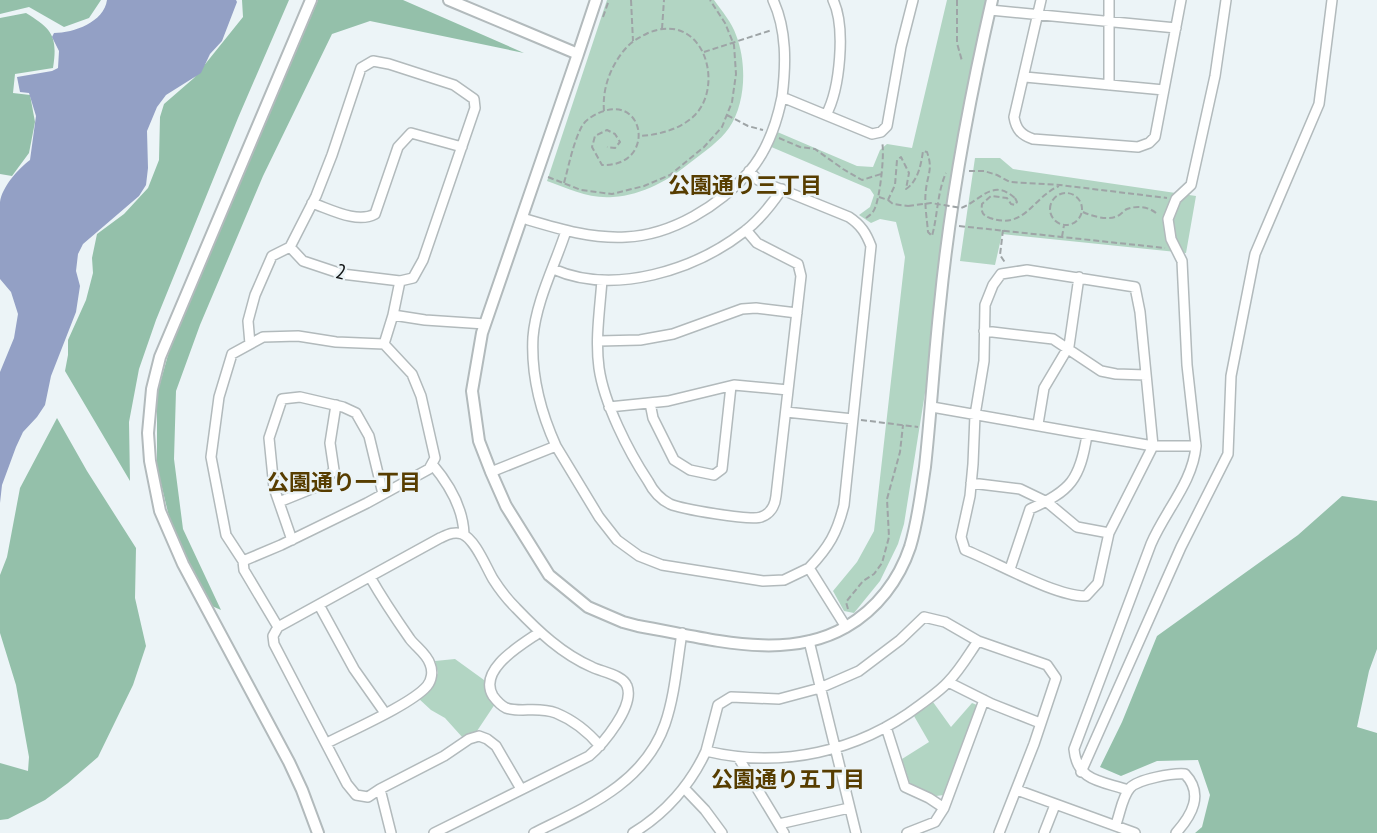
<svg xmlns="http://www.w3.org/2000/svg" width="1377" height="833" font-family="'PT Sans Narrow','Noto Sans JP',sans-serif">
  <rect width="100%" height="100%" fill="#ecf4f7"/>
  <path fill="#b2d5c3" d="M607 0H714C722 11 732 23 736 35 747 63 746 103 729 128 720 141 704 152 691 162 669 180 643 195 613 197 589 199 569 189 547 181Z
    M947 0H988L904 524 898 544 880 581 854 613 844 611 833 591 857 562 874 531 905 257 896 222 880 219 871 223 859 215 870 207 874 195 870 189 769 146 775 131 857 166 873 167 880 150 887 144 912 148Z
    M975 158H1000L1013 169 1196 196 1186 253 1002 234 995 265 960 261Z
    M455 659 484 680 486 689 495 704 477 731 463 738 445 718 431 710 418 698 431 685 438 673 435 661Z
    M933 702 951 727 972 703 977 705 944 795 936 796 910 784 902 759 929 742 914 716Z"/>
  <path fill="#94c0aa" d="M0 0H101L89 18 64 27 29 7 0 14Z
    M242 0H289L238 118 156 320 139 369 129 422 130 481 65 371 68 355V340L86 300 93 273 92 258 97 234 124 214 148 188 159 160 160 117 164 104 194 78 243 17Z
    M318 0H403L524 53 370 21 332 34 263 176 200 325 176 391 174 459 183 529 221 610 212 606 172 529 157 467V394L170 348Z
    M26 13C52 29 58 36 53 68L15 74 13 93 30 95 35 122 29 153 12 176 0 174V18Z
    M57 418 87 471 136 548 135 598 146 646 133 685 98 757 68 783 45 800 8 819 0 820V763L28 771 29 757 16 685 0 633V575L7 557 20 488Z
    M1342 496 1377 501V649L1369 671 1357 727 1377 733V833H1195L1202 827 1210 795 1198 760 1157 761 1121 776 1100 767 1122 722 1157 636 1298 535Z"/>
  <path fill="#93a0c5" d="M107 0H236L237 2 222 41 210 54 201 73 166 95 157 107 147 131 148 168 146 185 139 196 83 244 78 254 76 271 80 286 76 312 51 376 45 405 37 417 23 432 16 447 2 485 0 503V372L14 338 18 314 11 292 0 279C0 254 0 227 0 202 2 187 18 169 30 160L36 116 29 93 20 92 17 77 52 71 58 68 59 51 52 37 54 33C74 33 104 22 107 0Z"/>
  <g fill="none" stroke-linecap="round" stroke-linejoin="round">
    <defs>
      <path id="minor" d="M773 0C787 30 786 65 782 97L872 134 881 132 887 126 901 47 913 0
        M1041 0 1014 117C1016 129 1021 135 1033 139L1138 147 1149 143 1155 137 1181 0
        M1109 0V85
        M990 10 1176 28
        M1025 77 1164 90
        M826 115C840 89 846 27 833 0
        M749 171 758 180 849 217C861 225 866 233 871 246L844 505C837 533 829 547 809 568L846 627
        M312 203C330 209 357 224 375 214L398 147 411 133 462 147
        M522 218C556 228 590 239 626 237 672 235 719 206 749 172 767 151 777 122 782 97
        M290 247 303 261 342 274 400 281
        M553 269C614 296 695 270 745 231 759 220 772 204 782 189
        M1027 270 1135 287 1140 312 1153 446 1109 533 1098 583 1086 596C1056 597 996 562 965 550L961 537 970 496 973 464 975 415 984 361 985 305 993 285 1001 274Z
        M602 280C600 308 595 339 599 368 604 403 628 451 648 481 653 491 660 499 670 504 681 509 751 521 761 517 770 514 775 506 776 496L801 276 798 264 757 243 746 230
        M984 331 1053 339 1101 371 1116 374 1146 375
        M599 341 640 340 673 334 742 309 756 308 797 313
        M250 344 248 321 255 295 272 256 290 247 316 196 332 155 361 68 373 61 389 64 454 85 474 99 475 108 423 260 413 278 400 281 393 315
        M384 344 336 342 298 336 263 337 232 354 219 397 211 457 226 535 243 561 281 545 367 503 429 469 435 458 421 396 412 374 384 344 393 315 425 320 485 324
        M650 403 653 418 674 460 690 470 714 475 722 469 731 386
        M609 407 668 401 734 385 788 390
        M932 407 1153 446H1196C1193 482 1165 511 1151 544L1074 749C1077 782 1102 781 1128 790
        M786 412 853 419
        M1038 424 1044 388 1069 346 1079 277
        M556 446 599 517 617 540 639 556 662 565 763 581 784 580 809 568
        M1196 446 1187 365 1182 261 1171 239 1168 219 1176 199 1191 185 1215 76 1226 0
        M432 464C449 484 463 508 464 534
        M491 472 556 446C541 413 531 374 533 337 536 301 555 265 566 231
        M971 483 1020 489 1047 502 1077 527 1109 533
        M279 502 321 485 334 470 330 443 336 405
        M292 540 274 488 269 438 282 399 300 397 343 407 356 413 369 436 383 494
        M243 561 244 570 278 627
        M1010 569 1030 509C1071 491 1080 479 1087 435
        M319 605 354 669 385 713
        M540 632C523 644 477 669 493 696 496 700 502 706 506 708 521 713 538 706 556 713 573 720 589 733 600 746
        M809 641 856 833
        M948 682 992 704 1040 723
        M886 727 905 787 929 798 944 808
        M327 743C350 731 412 704 427 686 432 680 433 671 430 664 427 654 416 647 410 639 396 619 382 598 370 577
        M706 751 718 705 731 697 779 699 820 688 859 671 900 640 924 617 945 622 978 641
        M738 757 784 833
        M1081 772 1181 547 1228 454 1231 376 1255 254 1319 104 1332 0
        M684 788 705 810 722 833
        M380 789 368 797 356 795 347 784 274 644 273 636 278 627 440 538C447 535 454 531 462 534 475 539 486 567 493 579 500 590 507 599 516 608 538 631 562 654 592 667 602 672 623 675 627 686 635 706 603 744 589 756L434 833
        M1017 790 1135 833
        M779 824 849 808
        M1116 824C1120 814 1122 797 1130 788 1138 779 1173 773 1185 774 1204 794 1192 815 1176 833
        M391 833 380 789 444 756 469 739 479 736 487 739 496 746 521 789
        M534 833C586 807 644 784 665 724 675 695 677 663 682 633
        M633 833C665 814 691 784 706 751 781 769 858 752 920 705 929 698 940 691 948 682 960 670 969 654 978 641L1047 665 1056 678 1034 744 999 833
        M907 833 935 822 944 808 984 700
        M1044 833 1055 805"/>
      <path id="tertiary" d="M311 0 160 357 152 389 148 433 150 461 160 511 183 564 289 762 302 790 318 833
        M449 0 578 54 596 0
        M578 54 482 333 472 391 479 441 491 472 506 506 549 575 588 607 623 622 638 626C705 637 783 663 846 627 877 609 899 580 910 547 918 521 921 493 925 467 931 412 934 358 940 304 950 202 969 100 992 0"/>
    </defs>
    <use href="#minor" stroke="#b2babc" stroke-width="12"/>
    <use href="#tertiary" stroke="#b2babc" stroke-width="14"/>
    <path stroke="#9ea4a6" stroke-width="2" stroke-dasharray="6 3" stroke-linecap="butt" d="M631 0 633 41
      M957 0V43L962 61
      M603 17 609 0
      M662 29 664 0
      M704 52 772 30
      M604 111C602 88 611 65 626 48 632 41 640 37 648 33 703 10 725 84 695 115 681 129 659 135 640 136
      M727 115 748 126 763 130
      M779 138 800 147 815 149 843 169 862 180 881 174
      M969 171H984L997 175 1010 182 1060 185 1167 198
      M548 177 581 190 612 194 644 186 670 175 704 147 722 127 732 102 736 74 734 45 725 23 710 0
      M564 183C569 165 573 143 582 126 586 119 597 113 604 111 646 97 655 167 602 165L592 147 595 136 607 130 615 134 620 142 615 148 607 147
      M1050 209a16 16 0 1 1 32 0a16 16 0 1 1-32 0Z
      M879 197 888 200 895 185 897 160 901 157 909 173 906 189C918 181 921 165 923 151L927 152C933 169 928 173 926 189 924 203 927 219 928 232L932 236C938 214 937 193 946 173
      M1015 198 1017 202 1015 205 1011 204 1007 198 991 196 982 204C981 212 982 215 990 218 1025 230 1032 198 1059 186
      M888 200 893 204 908 206
      M1083 212C1091 216 1106 220 1115 217 1120 216 1123 211 1127 209 1138 205 1151 207 1158 215
      M866 218C870 215 873 213 875 208 880 197 885 152 882 142
      M959 226 1165 248
      M1003 230 1000 255 1006 264
      M1062 237 1064 225
      M861 420 918 427
      M848 609 846 602 863 581 874 574 882 563 889 537 887 499 900 452 903 425"/>
    <use href="#minor" stroke="#fff" stroke-width="9"/>
    <use href="#tertiary" stroke="#fff" stroke-width="10"/>
    <path stroke="#9ea4a6" stroke-width="2" stroke-dasharray="6 3" stroke-linecap="butt" d="M908 206 931 203 961 208C982 200 992 178 1015 198"/>
  </g>
  <g text-anchor="middle" stroke-width="5" stroke-linejoin="round" paint-order="stroke">
    <g font-size="21" fill="#101314" stroke="#ecf4f7">
      <text transform="translate(341 272) rotate(13)" y="7">2</text>
    </g>
    <g font-size="22" font-weight="bold" fill="#573d00" stroke="#ecf4f7">
      <text x="745" y="193">公園通り三丁目</text>
      <text x="344" y="490">公園通り一丁目</text>
      <text x="788" y="787">公園通り五丁目</text>
    </g>
  </g>
</svg>
